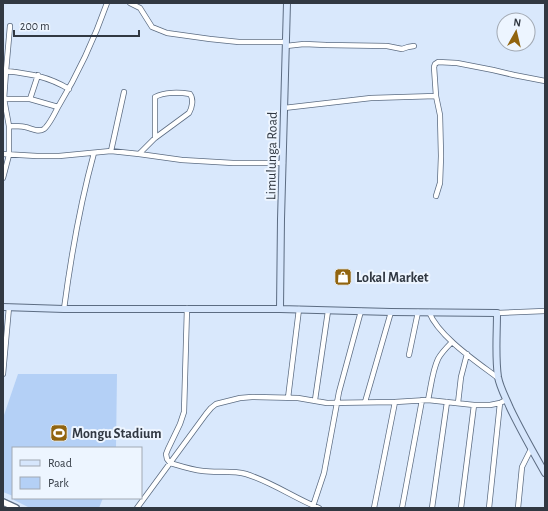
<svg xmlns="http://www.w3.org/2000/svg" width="548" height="511" font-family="'Alegreya Sans',sans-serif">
  <rect width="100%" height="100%" fill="#d9e8fc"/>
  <path fill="#b4d0f6" d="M18 374H117L116 448H13V496L3 492V418Z
    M14 498H103L99 508H30L14 500Z"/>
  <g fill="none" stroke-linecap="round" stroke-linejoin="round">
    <defs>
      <path id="minor" d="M130 3 140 8 152 27 167 33 210 39 239 42H286
        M10 26 6 71C31 74 47 76 69 89
        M286 46 304 44 326 45 387 46 402 49 408 47 414 46
        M436 96 434 67 435 64 438 62 457 63 493 70 514 75 545 81
        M4 99 6 71
        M30 99 38 75
        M58 107C78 74 94 40 107 3
        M284 108 371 98 436 96 440 115 441 156 440 183 436 196
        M111 151 124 92
        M3 154 37 156H59L111 151 139 154 155 138 189 113C192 108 194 99 190 94 179 92 164 92 155 97V138
        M139 154 182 160 233 163H283
        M3 178 9 155V126L4 99H30L58 107C55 113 49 125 44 129 38 133 31 128 25 127 20 126 14 126 9 126
        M187 308 184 412 180 424 168 449 166 454 167 459 170 463C180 466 192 470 203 471 217 473 232 470 246 474 272 482 294 498 319 508
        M64 309C71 256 80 204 94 153
        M429 312C439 337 477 362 498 378
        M497 313 545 311
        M409 355 418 312
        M3 374 9 307
        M288 398 299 309
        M315 400 328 311
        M428 400C431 387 432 372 438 359 441 353 447 347 452 342
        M365 402 391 312
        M458 403 461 377 467 354
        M313 506 324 473 339 392 361 311
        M137 508 206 414 211 408 216 404 240 398 252 397 298 398 327 403 395 402 428 400 474 405H490L500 403 506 400
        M374 508 395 402
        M402 508 422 400
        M432 508 447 402
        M461 508 474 405
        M489 508 500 403
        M518 508 522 467 531 449"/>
      <path id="tertiary" d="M3 502 16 508"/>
      <path id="secondary" d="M3 307 64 309H280L391 312 497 313C497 334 495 356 498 377 500 388 506 398 510 408 521 431 533 452 545 473
        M280 309 281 219 287 3"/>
    </defs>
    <use href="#minor" stroke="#5c6c82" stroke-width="6"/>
    <use href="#tertiary" stroke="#5c6c82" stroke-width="8"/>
    <use href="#secondary" stroke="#5c6c82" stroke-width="8"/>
    <use href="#minor" stroke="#fff" stroke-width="4.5"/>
    <use href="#tertiary" stroke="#fff" stroke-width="5.5"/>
    <use href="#secondary" stroke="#d6e6fc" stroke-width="6"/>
  </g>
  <defs>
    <symbol id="shop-square" viewBox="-11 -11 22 22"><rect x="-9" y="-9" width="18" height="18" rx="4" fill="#91640f" stroke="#edf5ff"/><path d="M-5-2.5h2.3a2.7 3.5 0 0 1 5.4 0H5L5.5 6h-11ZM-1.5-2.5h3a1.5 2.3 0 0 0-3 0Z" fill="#fff"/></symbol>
    <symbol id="stadium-square" viewBox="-11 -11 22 22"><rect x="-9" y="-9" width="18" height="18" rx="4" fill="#91640f" stroke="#edf5ff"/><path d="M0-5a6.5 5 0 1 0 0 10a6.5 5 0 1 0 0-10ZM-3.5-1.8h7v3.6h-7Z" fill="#fff"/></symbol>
  </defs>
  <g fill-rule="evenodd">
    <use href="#shop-square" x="333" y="267" width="20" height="20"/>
    <use href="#stadium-square" x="49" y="423" width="20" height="20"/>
  </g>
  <g text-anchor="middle" stroke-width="4" stroke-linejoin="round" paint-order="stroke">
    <g font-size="14" fill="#313842" stroke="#edf5ff">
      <text transform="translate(271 156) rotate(-89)" y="5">Limulunga Road</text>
    </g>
    <g font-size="14" font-weight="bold" fill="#313842" stroke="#edf5ff" text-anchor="start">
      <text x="356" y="282">Lokal Market</text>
      <text x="72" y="438">Mongu Stadium</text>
    </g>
  </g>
  <rect width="548" height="511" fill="none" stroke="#313842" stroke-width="8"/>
  <rect x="12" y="447" width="130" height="52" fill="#edf5ff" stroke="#a2a9b3"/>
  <rect x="20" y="460" width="20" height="6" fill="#d6e6fc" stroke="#a2a9b3"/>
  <text x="48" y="467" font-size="12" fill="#313842">Road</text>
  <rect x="20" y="477" width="20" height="12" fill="#b4d0f6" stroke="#a2a9b3"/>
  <text x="48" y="487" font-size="12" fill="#313842">Park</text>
  <g transform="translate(516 32) rotate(8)"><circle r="19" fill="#edf5ff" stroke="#a2a9b3"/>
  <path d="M0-3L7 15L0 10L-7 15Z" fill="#91640f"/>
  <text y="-6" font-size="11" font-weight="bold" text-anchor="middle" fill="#313842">N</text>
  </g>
  <path d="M14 30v6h125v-6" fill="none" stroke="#313842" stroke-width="2"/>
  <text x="20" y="30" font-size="12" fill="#313842" stroke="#edf5ff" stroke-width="3" paint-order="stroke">200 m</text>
</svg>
